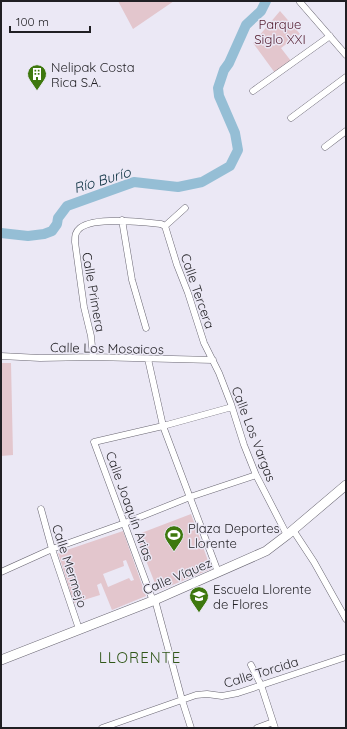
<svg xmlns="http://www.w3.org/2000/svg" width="347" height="729" font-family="Quicksand,sans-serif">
  <rect width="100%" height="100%" fill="#ebe8f5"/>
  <path fill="#e3c6cd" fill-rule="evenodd" d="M118 1H174L133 29Z
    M280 11 300 34 281 48 291 61 275 73 253 43Z
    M1 363H11L13 455 1 456Z
    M191 514 211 569 158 591 136 535Z
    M123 531 146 596 112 610 101 583 97 585 100 595 74 603 58 553ZM126 560 134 580 131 581 129 578 108 587 103 574 124 566 123 561Z"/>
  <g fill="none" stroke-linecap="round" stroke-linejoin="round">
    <path stroke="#95bed5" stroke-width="10" d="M1 233 28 236 44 234 52 231 57 224 58 218 67 206 134 182 178 187 202 182 230 166 238 150 235 133 219 96 218 88 224 70 229 63 246 25 261 11 266 1"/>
    <defs>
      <path id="street" d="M300 2 346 55
        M253 91 330 36
        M291 118 346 77
        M325 147 346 131
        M122 220 132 280 146 328
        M165 226 177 265 188 293 204 343 219 373 231 404 244 445 256 475 287 535
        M165 226 185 208
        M1 356 40 358 93 357 213 360
        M93 357 91 336 84 307 75 242C75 236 75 232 80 228 95 216 143 222 161 224L165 226
        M148 359 163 426 218 572
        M41 509 52 549 79 629
        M293 530 314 562 346 619
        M1 572 52 549 125 523 190 497 256 475
        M155 600 182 700 191 728
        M153 601 94 442 163 426 232 407
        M251 665 261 685 275 728
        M102 728 196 695 207 694 222 696 238 693 346 657
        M257 728 273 722"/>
      <path id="secondary" d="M1 660 155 600 266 551 287 535 346 485"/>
    </defs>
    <use href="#street" stroke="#696672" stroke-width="7"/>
    <use href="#secondary" stroke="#696672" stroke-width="10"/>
    <use href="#street" stroke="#fff" stroke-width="6"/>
    <use href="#secondary" stroke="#fff" stroke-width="9"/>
  </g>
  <defs>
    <symbol id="building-pin" viewBox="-11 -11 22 30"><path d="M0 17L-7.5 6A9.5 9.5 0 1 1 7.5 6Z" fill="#3e780e" stroke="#ebe8f5"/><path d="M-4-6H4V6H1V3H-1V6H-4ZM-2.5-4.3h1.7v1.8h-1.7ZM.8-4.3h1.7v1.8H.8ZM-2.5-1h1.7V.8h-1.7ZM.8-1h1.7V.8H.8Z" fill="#fff"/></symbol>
    <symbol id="stadium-pin" viewBox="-11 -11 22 30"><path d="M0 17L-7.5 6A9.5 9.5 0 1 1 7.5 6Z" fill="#3e780e" stroke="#ebe8f5"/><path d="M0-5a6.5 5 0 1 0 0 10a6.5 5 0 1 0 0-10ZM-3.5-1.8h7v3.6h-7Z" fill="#fff"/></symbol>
    <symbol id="school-pin" viewBox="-11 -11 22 30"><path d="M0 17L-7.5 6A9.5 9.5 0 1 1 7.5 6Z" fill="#3e780e" stroke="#ebe8f5"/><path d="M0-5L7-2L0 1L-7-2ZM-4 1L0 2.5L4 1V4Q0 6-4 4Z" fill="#fff"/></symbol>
  </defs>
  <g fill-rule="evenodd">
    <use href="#building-pin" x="26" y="63" width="22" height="30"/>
    <use href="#stadium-pin" x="163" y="524" width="22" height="30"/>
    <use href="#school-pin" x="188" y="585" width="22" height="30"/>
  </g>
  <g text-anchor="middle" stroke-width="3" stroke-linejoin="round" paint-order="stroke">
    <g font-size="13" fill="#511a2d" stroke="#ebe8f5">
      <text x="280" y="29">Parque<tspan x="280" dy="15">Siglo XXI</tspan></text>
    </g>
    <g font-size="13" fill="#201f23" stroke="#ebe8f5" text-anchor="start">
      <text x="51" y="72">Nelipak Costa<tspan x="51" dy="15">Rica S.A.</tspan></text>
      <text x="188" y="533">Plaza Deportes<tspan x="188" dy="15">Llorente</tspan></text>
      <text x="213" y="594">Escuela Llorente<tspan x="213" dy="15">de Flores</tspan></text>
    </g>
    <g font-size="13" fill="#201f23" stroke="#ebe8f5">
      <text transform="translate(198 291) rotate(71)" y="5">Calle Tercera</text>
      <text transform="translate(94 292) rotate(80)" y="5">Calle Primera</text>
      <text transform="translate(107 348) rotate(1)" y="5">Calle Los Mosaicos</text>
      <text transform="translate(254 434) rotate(69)" y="5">Calle Los Vargas</text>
      <text transform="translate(130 506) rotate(70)" y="5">Calle Joaquín Arias</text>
      <text transform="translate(70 566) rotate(72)" y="5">Calle Mermejo</text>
      <text transform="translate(177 576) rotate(-23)" y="5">Calle Víquez</text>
      <text transform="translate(261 672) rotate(-17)" y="5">Calle Torcida</text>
    </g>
    <g font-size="14" font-style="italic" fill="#082d3e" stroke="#ebe8f5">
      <text transform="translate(102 180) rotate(-17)" y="5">Río Burío</text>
    </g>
    <g font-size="15" letter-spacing="1" fill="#315719" stroke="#ebe8f5">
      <text x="140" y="663">LLORENTE</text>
    </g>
  </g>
  <rect width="347" height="729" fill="none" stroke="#201f23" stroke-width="4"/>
  <path d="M10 26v6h80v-6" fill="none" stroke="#201f23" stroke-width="2"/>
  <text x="16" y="26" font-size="12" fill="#201f23" stroke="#ebe8f5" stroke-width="3" paint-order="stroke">100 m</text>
</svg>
